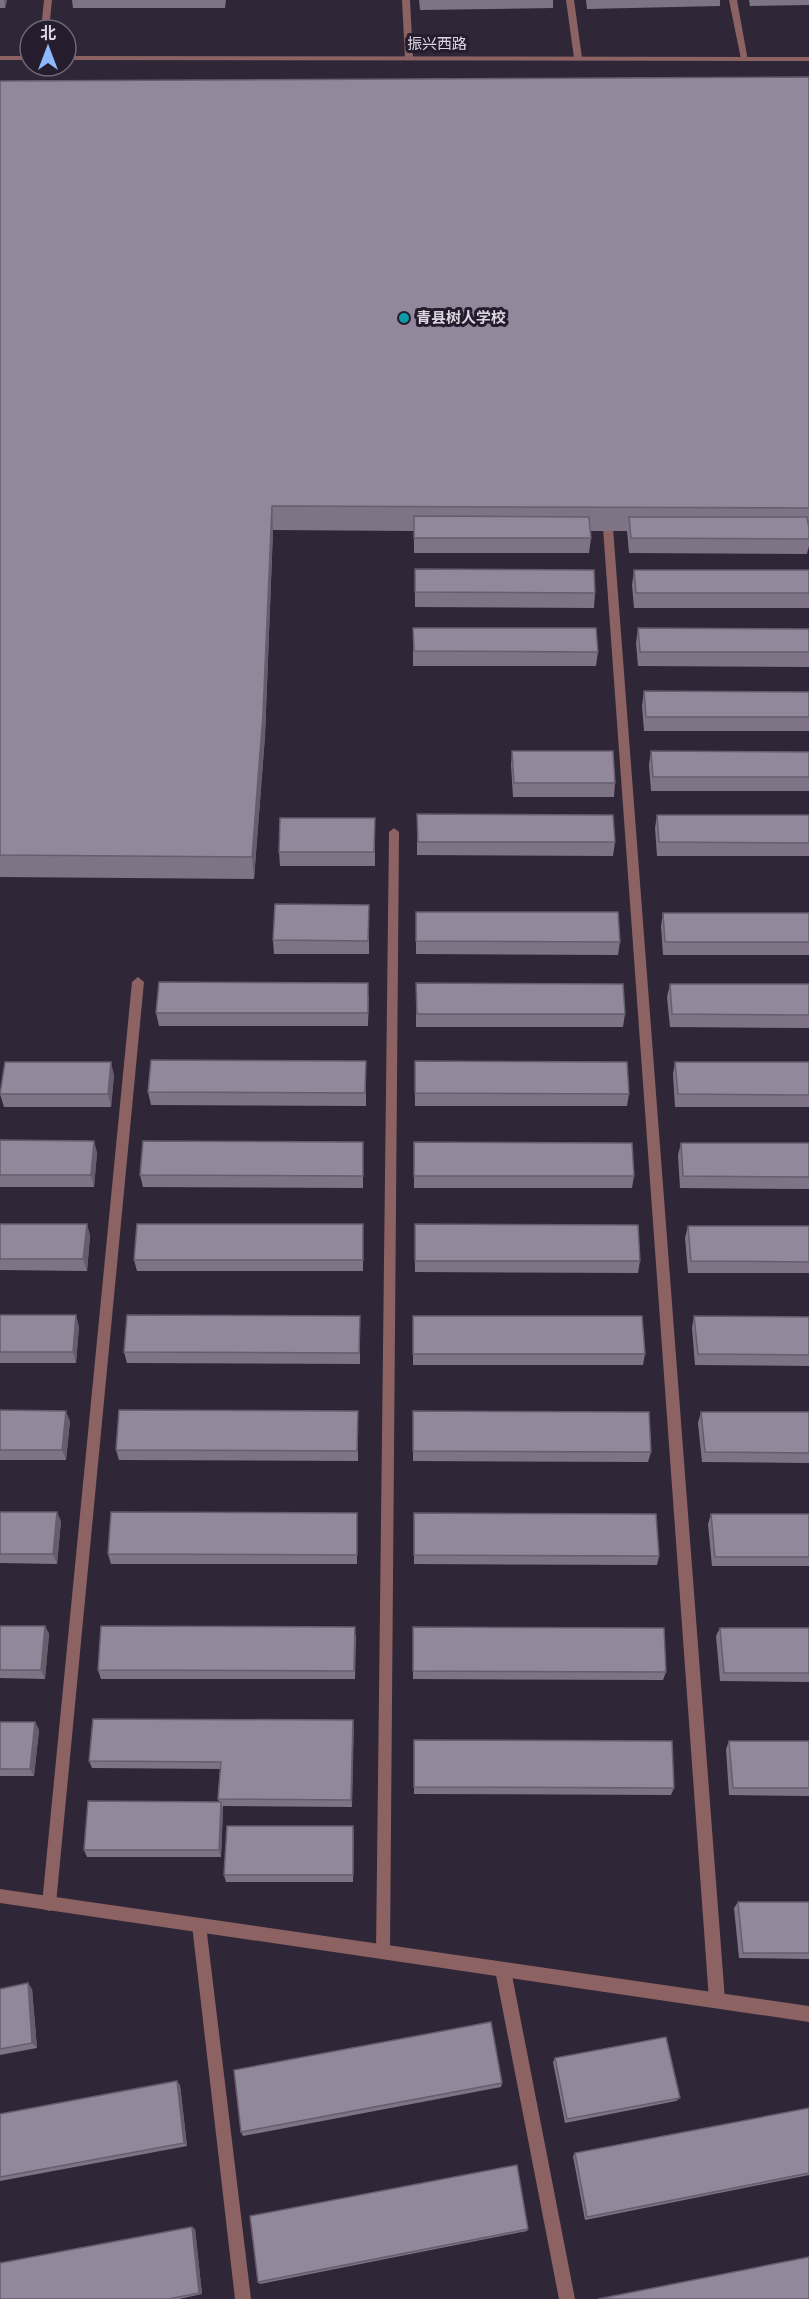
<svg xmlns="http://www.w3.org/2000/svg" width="809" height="2299" font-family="'Roboto Condensed','Noto Sans SC',sans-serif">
  <rect width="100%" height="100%" fill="#2f2637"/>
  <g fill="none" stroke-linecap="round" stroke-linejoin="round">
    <path fill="#8c6362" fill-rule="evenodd" d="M402 0H410L413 58 409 60 405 58Z
      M566 0H574L582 58 578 60 574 58Z
      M729 0H737L748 61 741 59Z
      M608 525 613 528 725 2000 722 2005 717 2008 712 2005 709 2000 603 528Z
      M394 828 399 832 390 1952 388 1957 383 1959 378 1957 376 1952 389 832Z
      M138 977 144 982 56 1904 54 1909 49 1911 44 1909 42 1904 132 982Z
      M199 1918 204 1920 206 1925 251 2299H235L192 1925 194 1920Z
      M503 1962 508 1965 511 1970 575 2299H559L495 1970 498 1965Z"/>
    <path fill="#8c6362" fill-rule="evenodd" d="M44 0H52L49 30H41Z
      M0 56H30V60H0Z
      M66 56 809 57V61L66 60Z
      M0 1889 809 2006V2022L0 1903Z"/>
  </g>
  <path fill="#7e7485" d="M0 0H7L5 8H0Z
    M72 0H226L225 8H73Z
    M419 0H553V8L420 10Z
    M586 0H720V6L587 9Z
    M749 0H809V5L750 6Z
    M809 77V546L807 554 629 553 627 531H590L591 538 589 553H414V531L273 530 265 736 254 879 0 877V81Z
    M415 569 595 593 594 608 415 607Z
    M634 570H809V608H634L632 585Z
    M413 628 598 652 596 666H413Z
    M638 628 809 629V667L638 666 636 643Z
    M644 691 809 692V731H644L642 706Z
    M512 751 615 783 614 797H513L511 765Z
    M651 751 809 752V791H651L649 765Z
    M417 814 615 842 613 856 417 855Z
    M657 815H809V856H657L655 828Z
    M375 818V866H280L279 852Z
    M369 905V954H274L273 940Z
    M416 912 620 942 618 955 416 954Z
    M663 913H809V955H663L661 926Z
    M416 983 625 1014 623 1027H416Z
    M670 984H809V1028L670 1027 667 997Z
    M369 996 368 1026H159L156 1013Z
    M366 1061V1106L151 1105 148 1092Z
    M415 1061 629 1094 627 1106H415Z
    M675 1062H809V1107H675L673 1074Z
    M114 1075 111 1107H4L0 1094Z
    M0 1140 94 1141 97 1153 94 1187H0Z
    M363 1142V1188L143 1187 140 1175Z
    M414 1142 634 1176 632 1188H414Z
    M681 1143H809V1189L680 1188 678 1155Z
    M0 1224H87L90 1236 87 1271 0 1270Z
    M415 1224 640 1261 638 1273 415 1272Z
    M688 1226H809V1273H688L685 1238Z
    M363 1236V1271H137L134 1260Z
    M0 1315 79 1326 76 1363H0Z
    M360 1316V1364L127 1363 124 1352Z
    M413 1316 645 1354 643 1365H413Z
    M694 1316 809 1317V1366L695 1365 692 1328Z
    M0 1410 70 1421 66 1460H0Z
    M358 1411V1461L119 1460 116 1450Z
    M413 1411 651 1452 648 1462 413 1461Z
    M701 1412H809V1463L702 1462 698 1423Z
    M0 1512 61 1521 57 1564 0 1563Z
    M357 1513V1564H111L108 1554Z
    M414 1513 659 1556 657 1565 414 1564Z
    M711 1514H809V1566H712L708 1524Z
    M0 1626H45L49 1634 45 1679 0 1678Z
    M413 1627 666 1672 663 1680 413 1679Z
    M720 1628H809V1682L720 1681 716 1636Z
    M356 1635 355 1679H101L98 1670Z
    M353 1720 352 1807 223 1806V1809L221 1857H87L84 1850 219 1802 218 1799 220 1769 92 1768 89 1761Z
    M0 1722H35L39 1730 34 1776H0Z
    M414 1740 674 1788 671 1795 414 1794Z
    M729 1741H809V1796L729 1795 726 1749Z
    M353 1826V1882H226L224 1875Z
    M738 1902H809V1959L739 1958 734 1908Z
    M0 1989H32L37 2048 0 2055Z
    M555 2058 680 2098 676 2101 565 2123 553 2062Z
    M502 2083 501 2087 243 2136 241 2132Z
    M180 2085 187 2146 0 2181V2114Z
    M809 2108V2175L585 2220 573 2156 575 2153Z
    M195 2229 202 2294 179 2299H0Z
    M528 2229 527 2231 260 2284 258 2282Z"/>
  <path fill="#665e6c" d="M4 0H7L5 8Z
    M272 506 273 530 265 736 254 879 252 857Z
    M111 1062 114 1075 111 1107 108 1094Z
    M94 1141 97 1153 94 1187 91 1175Z
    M87 1224 90 1236 87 1271 83 1259Z
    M76 1315 79 1326 76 1363 73 1352Z
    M66 1411 70 1421 66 1460 62 1450Z
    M57 1512 61 1521 57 1564 53 1554Z
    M45 1626 49 1634 45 1679 41 1670Z
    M353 1720 354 1728 352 1807 351 1800Z
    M35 1722 39 1730 34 1776 30 1769Z
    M221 1802 223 1809 221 1857 219 1850Z
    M353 1826 354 1833 353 1882Z
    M28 1983 32 1989 37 2048 32 2043Z
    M177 2081 180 2085 187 2146 184 2143Z
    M192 2227 195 2229 202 2294 199 2293Z"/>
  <path fill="#92879b" stroke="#665e6c" stroke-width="1.5" d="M809 77V508L272 506 263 714 252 857 0 855V81Z
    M414 516 589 517 591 538H414Z
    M629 517H807L809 528V539L631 538Z
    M415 569 594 570 595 593 415 592Z
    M634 570H809V593H636Z
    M413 628H596L598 652 414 651Z
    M638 628 809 629V652H640Z
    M644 691 809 692V717H646Z
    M512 751H613L615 783H514Z
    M651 751 809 752V777H653Z
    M417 814 613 815 615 842H418Z
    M657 815H809V843L659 842Z
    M280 818H375L374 852H279Z
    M275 904 369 905 368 941 273 940Z
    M416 912H618L620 942 416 941Z
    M663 913H809V942H665Z
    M159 982 368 983V1013H156Z
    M416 983 623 984 625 1014H417Z
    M670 984H809V1015L672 1014Z
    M151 1060 366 1061 365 1093 148 1092Z
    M415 1061 627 1062 629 1094 415 1093Z
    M5 1062H111L108 1094H0Z
    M675 1062H809V1095L678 1094Z
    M0 1140 94 1141 91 1175H0Z
    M143 1141 363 1142V1176L140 1175Z
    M414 1142 632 1143 634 1176H414Z
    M681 1143H809V1177L683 1176Z
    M0 1224H87L83 1259H0Z
    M137 1224H363V1260H134Z
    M415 1224 638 1225 640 1261H415Z
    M688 1226H809V1262L691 1261Z
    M0 1315H76L73 1352H0Z
    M127 1315 360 1316 359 1353 124 1352Z
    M413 1316H642L645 1354H413Z
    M694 1316 809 1317V1355L698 1354Z
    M0 1410 66 1411 62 1450H0Z
    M119 1410 358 1411 357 1451 116 1450Z
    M413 1411 649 1412 651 1452 413 1451Z
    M701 1412H809V1453L705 1452Z
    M0 1512H57L53 1554H0Z
    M111 1512 357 1513V1555L108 1554Z
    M414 1513 656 1514 659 1556 414 1555Z
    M711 1514H809V1557H715Z
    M0 1626H45L41 1670H0Z
    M101 1626 355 1627 354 1671 98 1670Z
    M413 1627 664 1628 666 1672 413 1671Z
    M720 1628H809V1673H724Z
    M93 1719 353 1720 351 1800 218 1799 221 1762 89 1761Z
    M0 1722H35L30 1769H0Z
    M414 1740 672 1741 674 1788 414 1787Z
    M729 1741H809V1788H733Z
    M88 1801 221 1802 219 1850H84Z
    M227 1826H353V1875H224Z
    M738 1902H809V1953H743Z
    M28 1983 32 2043 0 2049V1989Z
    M491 2022 502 2083 241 2132 234 2070Z
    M666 2037 680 2098 567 2119 555 2058Z
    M177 2081 184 2143 0 2177V2114Z
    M809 2108V2173L587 2217 575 2153Z
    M517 2165 528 2229 258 2282 250 2216Z
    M192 2227 199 2293 168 2299H0V2263Z
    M809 2257V2299H598Z"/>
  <circle fill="#0f9aa8" stroke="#251d2d" stroke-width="2" cx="404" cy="318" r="6"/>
  <g text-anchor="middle" stroke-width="6" stroke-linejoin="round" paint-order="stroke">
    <g font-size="15" fill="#dcd6e1" stroke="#251d2d">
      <text x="437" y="49">振兴西路</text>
    </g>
    <g font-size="15" font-weight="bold" fill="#dcd6e1" stroke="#251d2d" text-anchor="start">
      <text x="416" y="323">青县树人学校</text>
    </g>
  </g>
  <g transform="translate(48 48)"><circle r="28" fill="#251d2d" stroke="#6e6775" stroke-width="1.5"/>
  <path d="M0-4.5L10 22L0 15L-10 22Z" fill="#8db9fc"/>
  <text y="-9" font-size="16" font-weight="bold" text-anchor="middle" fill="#dcd6e1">北</text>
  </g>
</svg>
